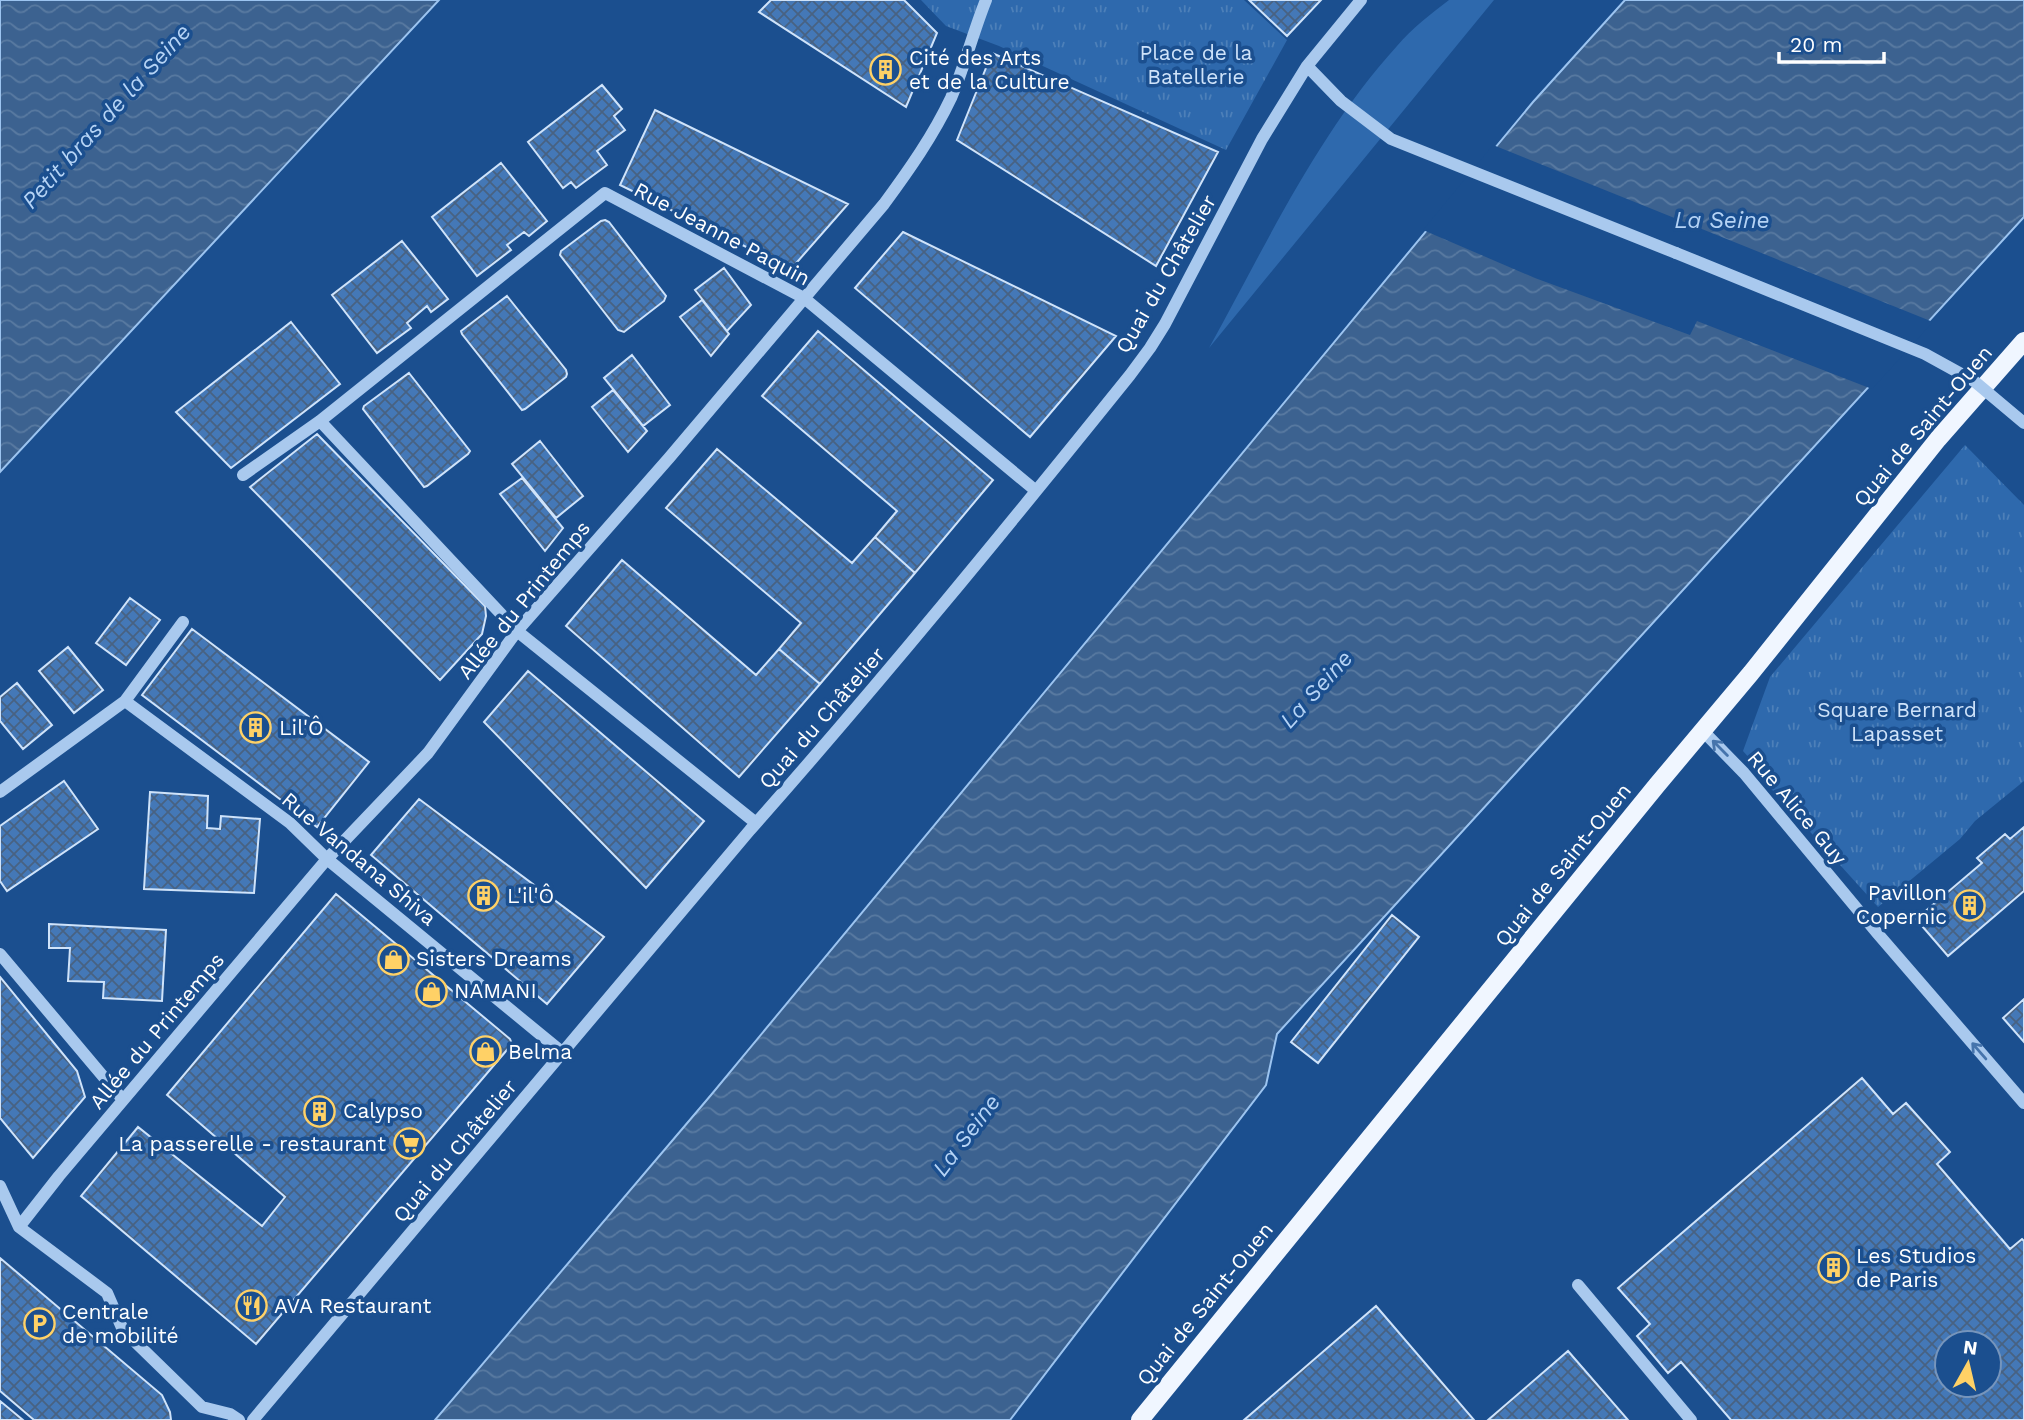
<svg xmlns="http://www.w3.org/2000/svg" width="2024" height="1420" font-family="'Work Sans',sans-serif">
  <defs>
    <pattern id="grass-tufts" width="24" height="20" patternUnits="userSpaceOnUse" patternTransform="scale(1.75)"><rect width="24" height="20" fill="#2e69ad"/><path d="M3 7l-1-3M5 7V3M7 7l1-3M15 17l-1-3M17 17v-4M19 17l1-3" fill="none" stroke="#4d80b9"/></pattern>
    <pattern id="water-waves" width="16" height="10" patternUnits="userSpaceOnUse" patternTransform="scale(1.75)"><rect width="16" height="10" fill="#3c6290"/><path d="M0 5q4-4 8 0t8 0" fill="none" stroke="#597aa1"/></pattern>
    <pattern id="building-cross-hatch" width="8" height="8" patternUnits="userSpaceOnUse" patternTransform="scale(1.75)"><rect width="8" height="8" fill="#4478b7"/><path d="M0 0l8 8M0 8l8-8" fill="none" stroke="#486282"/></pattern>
  </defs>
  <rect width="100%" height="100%" fill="#1b4f8f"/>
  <path fill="url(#grass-tufts)" d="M921 0H1244L1287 40 1226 150 999 46 946 26Z
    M1965 445 2024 505V781L1975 821 1960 839 1878 907 1756 772 1759 769 1743 751 1770 677Z"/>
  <path fill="#2e69ad" d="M1449 0H1494L1209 348C1266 245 1317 134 1397 46 1412 28 1431 14 1449 0Z"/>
  <path fill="url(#water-waves)" stroke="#9cc4f0" stroke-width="2" d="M0 0H439L0 472Z
    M1625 0H2024V217L1277 1034 1266 1085 1010 1420H435L711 1095 1533 102Z"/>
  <path fill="#1b4f8f" d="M1493 145 1933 322 1872 389 1697 321 1690 335 1535 278 1423 230Z"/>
  <path fill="url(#building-cross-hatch)" stroke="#cfe3fa" stroke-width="2" fill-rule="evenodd" d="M771 0H904L937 33 906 107 759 12Z
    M1249 0H1321L1287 36Z
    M992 53 1218 152 1156 266 957 140Z
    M602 85 622 109 614 116 625 130 597 151 607 165 576 188 571 182 563 188 528 142Z
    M655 110 848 204 791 269 620 185Z
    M501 163 547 221 529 236 524 232 507 245 511 250 477 276 432 217Z
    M605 220 609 222 666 296 664 301 624 332 618 330 560 255 561 251 601 221Z
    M903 232 1116 336 1030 437 855 288Z
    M402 241 448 299 431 312 427 306 407 323 411 328 377 353 332 295Z
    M724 268 751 305 727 331 695 290Z
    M507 296 566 370 567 374 566 377 525 409 522 410 462 334 461 331Z
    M702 300 729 334 711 356 680 317Z
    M291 322 340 384 231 468 176 412Z
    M818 331 993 480 915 573 875 537 897 511 762 396Z
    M632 355 670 405 643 426 604 378Z
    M409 373 470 451 468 454 427 486 424 487 363 409 364 406Z
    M613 390 647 431 628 452 592 407Z
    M317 434 485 606 486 616 482 634 440 680 250 487Z
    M540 441 583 496 556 518 512 464Z
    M717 449 852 563 875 537 915 573 820 684 779 649 801 623 666 508Z
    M522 478 563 528 545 551 500 494Z
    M622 560 756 675 779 649 820 684 739 777 566 626Z
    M130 598 160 620 126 665 96 643Z
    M192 629 369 762 317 827 142 695Z
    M68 647 103 690 74 713 39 671Z
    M528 671 704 821 646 888 484 722Z
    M17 683 52 725 23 749 0 721V697Z
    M64 781 98 829 7 891 0 881V826Z
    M150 792 208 796 207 828 220 829 221 816 260 819 254 893 144 889Z
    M419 799 604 937 547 1004 371 855Z
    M2024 827V891L1948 956 1916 919 1982 863 1977 858 2005 834 2010 839Z
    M336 894 510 1039 512 1044 256 1344 81 1196 138 1127 262 1226 285 1197 167 1095Z
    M1392 915 1419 937 1318 1063 1291 1042Z
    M49 924 166 930 162 1001 103 998 104 982 68 981 70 948H49Z
    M0 977 77 1071 85 1097 33 1158 0 1118Z
    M2024 999V1042L2003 1018Z
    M1862 1078 1893 1114 1906 1103 1950 1152 1937 1164 2010 1249 2022 1239 2024 1241V1420H1731L1681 1362 1668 1373 1637 1336 1650 1324 1618 1288ZM1947 1343H1989V1385H1947Z
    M0 1258 162 1395 170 1412 171 1420H34L0 1391Z
    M1376 1306 1474 1420H1244Z
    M1568 1351 1628 1420H1488Z
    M0 1401 23 1420H0Z"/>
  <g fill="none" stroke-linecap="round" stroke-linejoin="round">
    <path stroke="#a9c9ee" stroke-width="12" d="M1307 66 1341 101 1391 139 1676 253
      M320 421 517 631 756 823
      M243 475 320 421 605 193 804 298 1035 490
      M125 701 290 823 327 859 563 1053
      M1702 730 1744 773 1878 934 2024 1103
      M0 792 125 701 183 622
      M0 954 123 1100
      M0 1186 19 1227 107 1293 123 1330 202 1407 230 1414 239 1420
      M19 1227 59 1176 327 859 428 753 517 631 669 458 884 204C909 170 933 136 951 98 965 66 973 32 986 0
      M1578 1285 1691 1420
      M253 1420 750 830C881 682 1006 529 1130 375L1150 348 1165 324 1262 139 1307 66 1361 0"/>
    <path stroke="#f0f6ff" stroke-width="18" d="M1140 1420 1657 785 1751 673 1938 439 2024 341"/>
    <path stroke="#a9c9ee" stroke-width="12" d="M1676 253 1925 354 1974 381 2024 423"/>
  </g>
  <defs><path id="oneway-shaft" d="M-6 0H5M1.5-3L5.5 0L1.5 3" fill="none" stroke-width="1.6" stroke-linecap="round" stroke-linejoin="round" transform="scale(1.75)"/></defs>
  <g stroke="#4674ac">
    <use href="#oneway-shaft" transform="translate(1720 748) rotate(-135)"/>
    <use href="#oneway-shaft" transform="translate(1979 1051) rotate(-131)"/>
  </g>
  <defs>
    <symbol id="building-ring" viewBox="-11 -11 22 22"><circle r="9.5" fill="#1b4f8f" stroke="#ffd166" stroke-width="1.5"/><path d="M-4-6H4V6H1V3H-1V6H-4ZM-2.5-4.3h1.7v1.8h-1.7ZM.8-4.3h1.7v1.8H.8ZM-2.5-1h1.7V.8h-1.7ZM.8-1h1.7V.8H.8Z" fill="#ffd166"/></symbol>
    <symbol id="shop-ring" viewBox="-11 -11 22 22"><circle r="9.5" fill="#1b4f8f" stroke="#ffd166" stroke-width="1.5"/><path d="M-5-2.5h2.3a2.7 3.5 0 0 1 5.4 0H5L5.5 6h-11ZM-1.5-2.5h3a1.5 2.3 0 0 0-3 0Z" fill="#ffd166"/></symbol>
    <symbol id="supermarket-ring" viewBox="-11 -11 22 22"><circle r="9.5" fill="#1b4f8f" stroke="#ffd166" stroke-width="1.5"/><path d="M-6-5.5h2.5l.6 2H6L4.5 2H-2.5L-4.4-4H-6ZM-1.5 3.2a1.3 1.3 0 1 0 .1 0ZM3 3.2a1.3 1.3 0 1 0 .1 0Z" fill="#ffd166"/></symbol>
    <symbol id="restaurant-ring" viewBox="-11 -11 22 22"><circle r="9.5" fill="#1b4f8f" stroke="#ffd166" stroke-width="1.5"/><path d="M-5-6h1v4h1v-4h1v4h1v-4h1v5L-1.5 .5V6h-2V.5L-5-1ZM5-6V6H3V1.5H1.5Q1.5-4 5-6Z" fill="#ffd166"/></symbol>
    <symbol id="parking-ring" viewBox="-11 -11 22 22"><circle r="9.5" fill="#1b4f8f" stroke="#ffd166" stroke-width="1.5"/><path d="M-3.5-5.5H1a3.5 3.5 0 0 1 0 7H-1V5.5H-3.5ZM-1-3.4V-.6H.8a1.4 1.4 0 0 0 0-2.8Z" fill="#ffd166"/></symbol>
  </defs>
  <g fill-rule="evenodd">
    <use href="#building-ring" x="868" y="52" width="35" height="35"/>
    <use href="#building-ring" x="238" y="710" width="35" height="35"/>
    <use href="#building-ring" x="466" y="878" width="35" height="35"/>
    <use href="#building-ring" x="1952" y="888" width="35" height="35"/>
    <use href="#shop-ring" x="376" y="942" width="35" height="35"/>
    <use href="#shop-ring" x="414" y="974" width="35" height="35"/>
    <use href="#shop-ring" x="468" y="1034" width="35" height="35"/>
    <use href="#building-ring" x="302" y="1094" width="35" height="35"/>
    <use href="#supermarket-ring" x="392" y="1126" width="35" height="35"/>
    <use href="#building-ring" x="1816" y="1250" width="35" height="35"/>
    <use href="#restaurant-ring" x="234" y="1288" width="35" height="35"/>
    <use href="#parking-ring" x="22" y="1306" width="35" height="35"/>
  </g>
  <g text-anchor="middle" stroke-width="7" stroke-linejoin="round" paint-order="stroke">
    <g font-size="21" fill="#cfe3fa" stroke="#1b4f8f">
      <text x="1196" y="60">Place de la<tspan x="1196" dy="24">Batellerie</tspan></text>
      <text x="1897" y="717">Square Bernard<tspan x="1897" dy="24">Lapasset</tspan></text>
    </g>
    <g font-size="21" fill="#fff" stroke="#1b4f8f" text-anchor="start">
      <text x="909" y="65">Cité des Arts<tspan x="909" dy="24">et de la Culture</tspan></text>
      <text x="279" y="735">Lil'Ô</text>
      <text x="1947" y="900" text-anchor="end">Pavillon<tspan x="1947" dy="24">Copernic</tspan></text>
      <text x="507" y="903">L'il'Ô</text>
      <text x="416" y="966">Sisters Dreams</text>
      <text x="454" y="998">NAMANI</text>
      <text x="508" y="1059">Belma</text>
      <text x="343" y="1118">Calypso</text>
      <text x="386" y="1151" text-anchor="end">La passerelle - restaurant</text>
      <text x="1856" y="1263">Les Studios<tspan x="1856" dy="24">de Paris</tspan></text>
      <text x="274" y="1313">AVA Restaurant</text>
      <text x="62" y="1319">Centrale<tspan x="62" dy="24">de mobilité</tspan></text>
    </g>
    <g font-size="21" fill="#fff" stroke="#1b4f8f">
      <text transform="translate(722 234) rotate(28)" y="7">Rue Jeanne Paquin</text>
      <text transform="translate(1166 274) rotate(-60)" y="7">Quai du Châtelier</text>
      <text transform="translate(1923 426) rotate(-50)" y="7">Quai de Saint-Ouen</text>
      <text transform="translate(524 600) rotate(-51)" y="7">Allée du Printemps</text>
      <text transform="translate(822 718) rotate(-49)" y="7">Quai du Châtelier</text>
      <text transform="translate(1797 808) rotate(50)" y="7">Rue Alice Guy</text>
      <text transform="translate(359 859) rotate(40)" y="7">Rue Vandana Shiva</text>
      <text transform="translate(1563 865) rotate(-51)" y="7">Quai de Saint-Ouen</text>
      <text transform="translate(157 1031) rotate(-50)" y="7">Allée du Printemps</text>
      <text transform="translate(455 1151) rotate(-50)" y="7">Quai du Châtelier</text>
      <text transform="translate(1205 1304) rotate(-51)" y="7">Quai de Saint-Ouen</text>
    </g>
    <g font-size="23" font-style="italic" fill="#b5d3f5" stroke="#1b4f8f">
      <text transform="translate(106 116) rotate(-48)" y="8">Petit bras de la Seine</text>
      <text x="1722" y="228">La Seine</text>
      <text transform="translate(1316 689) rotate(-48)" y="8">La Seine</text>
      <text transform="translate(966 1135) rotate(-53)" y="8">La Seine</text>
    </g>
  </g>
  <g transform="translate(1968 1364) rotate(8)"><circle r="33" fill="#1b4f8f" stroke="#7695bc" stroke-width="2"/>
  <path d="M0-5L12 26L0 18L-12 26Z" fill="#ffd166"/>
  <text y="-10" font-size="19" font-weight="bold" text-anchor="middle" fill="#ffffff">N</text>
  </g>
  <path d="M1779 52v10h105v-10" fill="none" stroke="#ffffff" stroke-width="3.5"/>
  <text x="1790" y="52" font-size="21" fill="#ffffff" stroke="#1b4f8f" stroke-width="5" paint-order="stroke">20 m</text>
</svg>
